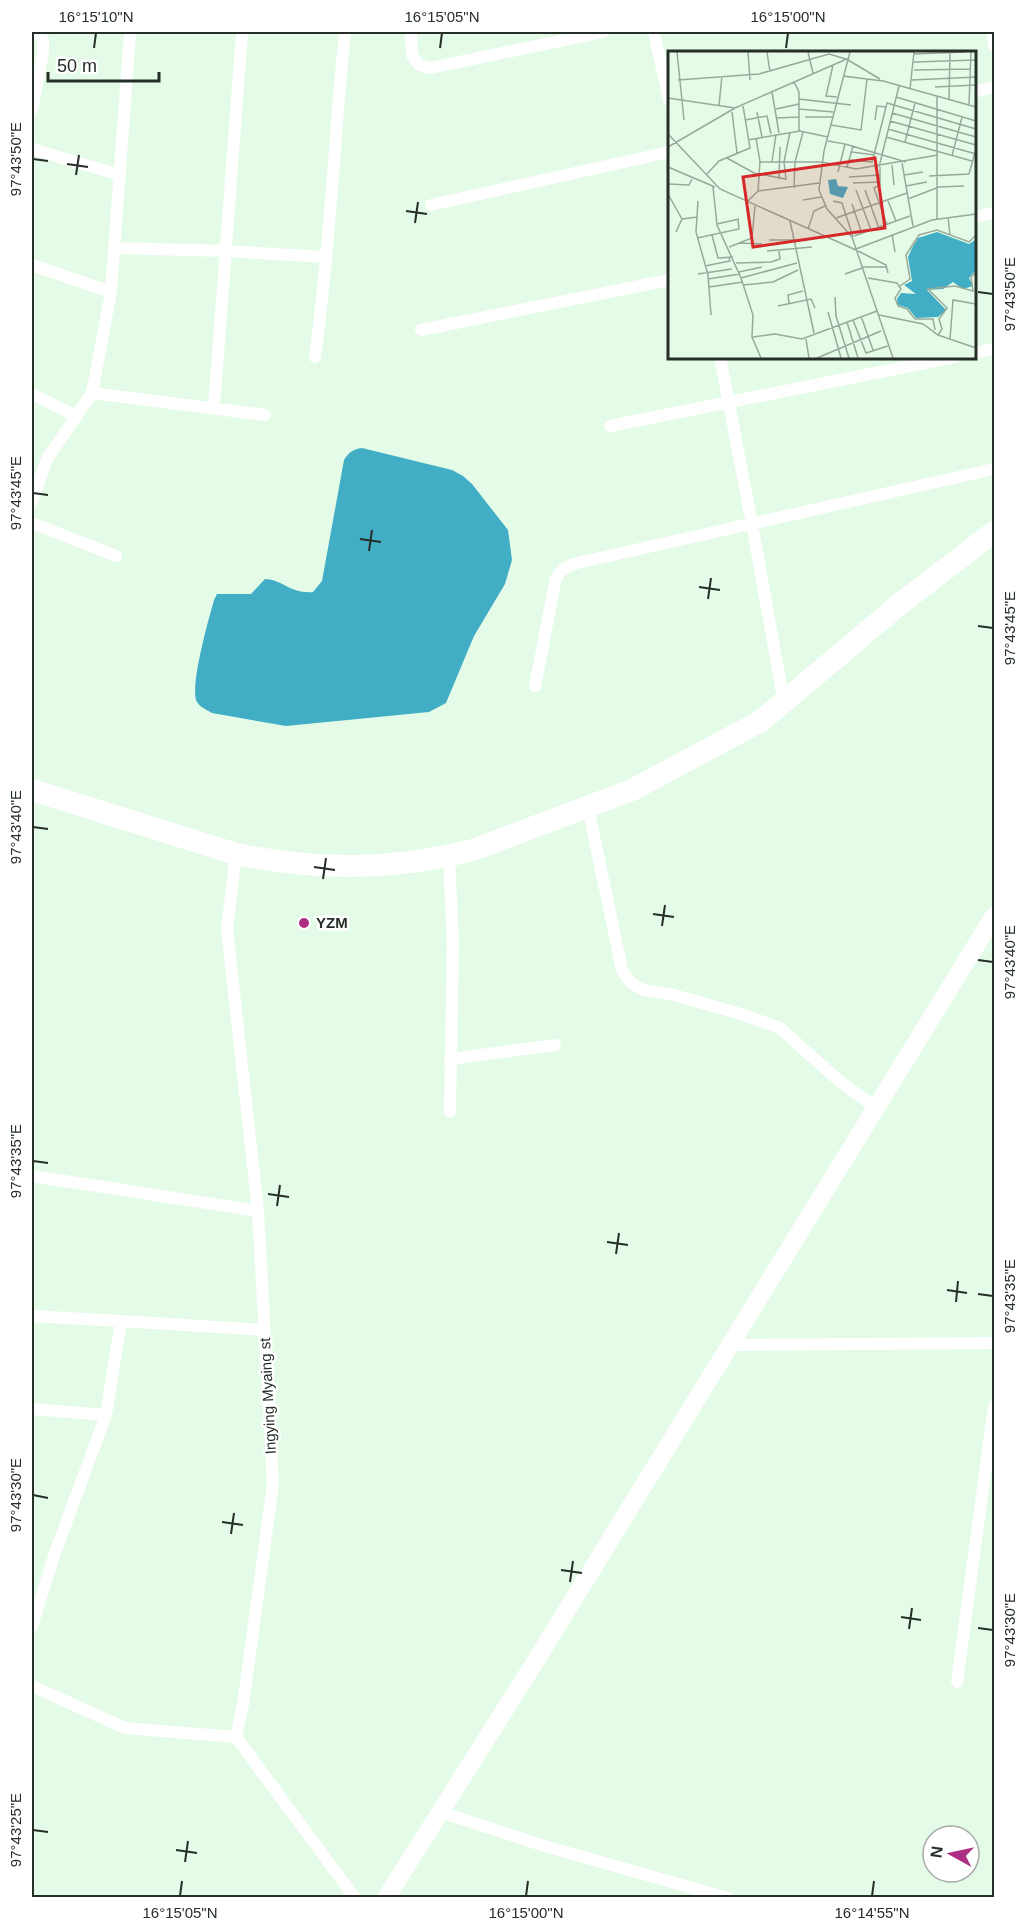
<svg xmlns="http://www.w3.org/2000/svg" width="1026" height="1929" font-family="Arial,sans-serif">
  <rect width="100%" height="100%" fill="#e4fbe7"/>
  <path fill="#42aec6" d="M362 448 452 470 463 476 472 484 508 530 512 560 505 584 474 636 446 703 429 712 286 726 212 713C207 710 200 707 197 702 189 688 209 618 214 600L217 594H251L265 579C284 580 290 594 313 592L322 581 344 460C349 452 353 449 362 448Z"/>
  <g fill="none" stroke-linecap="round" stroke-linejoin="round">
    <path stroke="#fff" stroke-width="12" d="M32 32 38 34 43 40V53L32 109
      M411 32 412 55 419 65 430 68 603 32
      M654 32 669 100
      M992 32 994 46
      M974 92 994 87
      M32 149 120 175
      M431 205 669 152
      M974 217 994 213
      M115 248 226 251 326 257
      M32 265 111 292
      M421 330 669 280
      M974 353 994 349
      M315 357C330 249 334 140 345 32
      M720 357 752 524 784 703
      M92 393 265 415
      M32 394 76 416
      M214 408 242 32
      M610 426 955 357
      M32 501 47 459 92 393 111 292 130 32
      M32 523 116 556
      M535 686 556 578 562 570 573 564 994 469
      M588 807 622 970 630 982 643 990 670 994 741 1014 780 1028 837 1079 876 1108
      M236 854 227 929 258 1211 273 1484 243 1705 236 1737 355 1898
      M449 856 453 943 450 1112
      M450 1059 555 1045
      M32 1176 258 1211
      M32 1316 121 1321 106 1415 55 1553 32 1626
      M121 1321 264 1330
      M730 1345 994 1343
      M32 1409 106 1415
      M957 1682 994 1406
      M32 1686 125 1728 236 1737
      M440 1812 548 1847 728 1898"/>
    <path stroke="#fff" stroke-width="18" d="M386 1898 535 1662 994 916"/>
    <path stroke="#fff" stroke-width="22" d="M32 790 236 854C317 870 392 871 473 850L632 790 761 721 901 603 994 532"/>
  </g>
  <path fill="none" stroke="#252e27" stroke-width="2" d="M94 48 96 33M440 48 442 33M786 48 788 33M33 159 48 161M67 164 88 167M76 175 79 155M406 211 427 214M415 223 418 202M978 292 993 294M33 493 48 495M360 539 381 542M369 551 372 530M699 587 720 590M708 599 711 578M978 626 993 628M33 827 48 829M314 867 335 870M323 879 326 858M653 914 674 917M662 926 665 905M978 960 993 962M33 1161 48 1163M268 1194 289 1197M277 1206 280 1185M607 1242 628 1245M616 1254 619 1233M947 1290 967 1293M978 1294 993 1296M956 1302 958 1281M33 1495 48 1498M222 1522 243 1525M231 1534 234 1513M561 1570 582 1573M570 1582 573 1561M901 1617 921 1620M978 1628 993 1630M909 1629 912 1608M33 1830 48 1832M176 1850 197 1853M185 1862 188 1841M180 1896 182 1881M526 1896 528 1881M872 1896 874 1881"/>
  <circle fill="#ab3083" stroke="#fff" stroke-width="2" cx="304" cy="923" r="6"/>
  <g text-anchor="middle" stroke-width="5" stroke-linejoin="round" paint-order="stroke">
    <g font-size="15" font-weight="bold" fill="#252e27" stroke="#fff" text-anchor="start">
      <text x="316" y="928">YZM</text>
    </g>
    <g font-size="15" fill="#252e27" stroke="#fff">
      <text transform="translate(268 1396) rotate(-93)" y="5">Ingying Myaing st</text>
    </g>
  </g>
  <g transform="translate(668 51)">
    <rect width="308" height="308" fill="#e4fbe7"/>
    <path d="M168 128 170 135 180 136 175 147 162 143 160 129ZM269 181 301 193 307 189V220L301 227 305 235 295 238 285 231 275 238 259 239 278 259 270 266 248 267 240 257 230 254 229 248 233 242 248 243 236 234 244 230 240 206 244 197 250 187Z" fill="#42aec6"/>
    <path fill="none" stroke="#98a99a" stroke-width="1.5" d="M9 1 16 69M80 1 82 29M99 1 102 21M140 1 145 22M182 1 156 100 151 139 159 158 184 186 225 307M246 3 297 1M180 9 212 28M246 11 308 9M165 14 158 45 169 46M246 19 302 18M175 25 215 30 308 56M10 29 91 23 161 3 178 8M244 29 308 26M126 31 131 41V80M267 36 308 34M242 38 246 1M104 41 111 82M269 45V168M228 46 308 70M0 47 67 57 181 7M131 48 183 54M281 48 282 2M51 54 54 25M301 54 303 1M108 58 131 53M131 58 165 61M64 61 69 102M89 61 94 86M224 62 308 86M137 66H165M109 67 131 66M77 69 99 65 103 83M207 69 209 55 218 56M222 70 308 94M163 74 193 79 199 28M220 78 308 103M122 81 116 111H154L188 118 270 104M0 83 52 138 188 199M218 86 304 110M88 87 92 111 90 140M80 89 132 80 160 86M160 90 177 93 170 121M237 91 247 52M177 93 238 111M0 96 67 57M184 101 206 104 219 52 308 78M284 105 294 66M59 107 86 122 118 128 116 111H92M182 109 204 111 206 104M104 111 108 83M234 112 245 175M224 114 226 134M0 116 47 136M179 116 185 95M211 116 231 35M212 116V134L206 137 219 174M39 123 51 110 82 97 75 55M236 124 255 121M261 125 301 123 308 98M181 126 212 124M111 128 112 96M185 132 212 131M0 133 21 134 24 128M238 135 259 131M45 136 49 174 73 227 85 264 84 286 93 307M126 137 127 111 135 81M188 139 203 179M197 139 211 177M0 143 14 168M240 148 271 136 296 135M135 149 153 146M30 150 28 181 40 224 43 264M80 150 90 140 151 132M165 150 174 152 185 186M220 150 228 170M184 153 194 183M280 166 282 184M168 167 239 142M122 170 146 282M49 173 71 168M140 178 146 160 157 155M8 181 14 168 30 166M224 183 227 201M44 184 50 207 65 206M186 185 242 165M29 187 71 178 70 169M101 189H139M71 192 94 193M61 196 84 187 87 155M188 198 264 169 308 163M99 200 144 196M190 200 218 214 220 222M68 212 103 211 112 208 111 200M37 215 62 210 61 206M195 216H218M71 221 94 216M30 223 64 218M177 223 194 217M73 227 129 212M200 227 229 232 233 238 227 247 230 255 239 258 247 268H265L267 279M40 228 72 223M75 234 105 231 130 219M232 235 242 228 238 204 251 184 269 179 301 191 308 184M41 236 75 231M167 246 168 265 181 307M121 252 120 244 135 240M110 255 143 248 147 257M160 261 173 307M211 264 255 273 270 284 308 297M193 265 205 299M185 269 198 302 220 295M179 271 190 307M270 284 274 278 271 268 279 257 260 238 287 235 305 240 303 226 308 221M85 286 107 283 134 288 209 260M138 288 141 307M282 288 285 249 308 253M149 307 213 280"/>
    <path fill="#d62828" fill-opacity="0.15" stroke="#d62828" stroke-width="3" d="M207 107 217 177 85 196 75 126Z"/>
    <rect width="308" height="308" fill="none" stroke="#252e27" stroke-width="3"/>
  </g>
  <rect width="1026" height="1929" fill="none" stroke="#ffffff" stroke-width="66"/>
  <g transform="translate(951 1854) rotate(278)"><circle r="28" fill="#ffffff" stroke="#a8aba9" stroke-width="1.5"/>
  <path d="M0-4.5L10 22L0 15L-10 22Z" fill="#ab3083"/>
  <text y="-9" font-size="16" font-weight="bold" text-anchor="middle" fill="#252e27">N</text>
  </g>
  <path d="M48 72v9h111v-9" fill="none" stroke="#252e27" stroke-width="3"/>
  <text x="57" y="72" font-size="18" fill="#252e27" stroke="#ffffff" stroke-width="4.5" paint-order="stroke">50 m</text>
  <rect x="33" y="33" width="960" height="1863" fill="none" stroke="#252e27" stroke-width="2"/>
  <g font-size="15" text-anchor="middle" fill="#252e27">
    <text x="96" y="22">16°15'10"N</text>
    <text x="442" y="22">16°15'05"N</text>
    <text x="788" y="22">16°15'00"N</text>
    <text transform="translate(16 159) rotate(-90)" y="5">97°43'50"E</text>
    <text transform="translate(1010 294) rotate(-90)" y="5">97°43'50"E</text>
    <text transform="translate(16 493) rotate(-90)" y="5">97°43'45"E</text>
    <text transform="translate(1010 628) rotate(-90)" y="5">97°43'45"E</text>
    <text transform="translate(16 827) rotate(-90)" y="5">97°43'40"E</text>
    <text transform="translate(1010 962) rotate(-90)" y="5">97°43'40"E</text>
    <text transform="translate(16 1161) rotate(-90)" y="5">97°43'35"E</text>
    <text transform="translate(1010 1296) rotate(-90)" y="5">97°43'35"E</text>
    <text transform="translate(16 1495) rotate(-90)" y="5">97°43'30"E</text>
    <text transform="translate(1010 1630) rotate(-90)" y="5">97°43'30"E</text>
    <text transform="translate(16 1830) rotate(-90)" y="5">97°43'25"E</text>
    <text x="180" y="1918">16°15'05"N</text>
    <text x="526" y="1918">16°15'00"N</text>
    <text x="872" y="1918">16°14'55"N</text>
  </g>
</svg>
